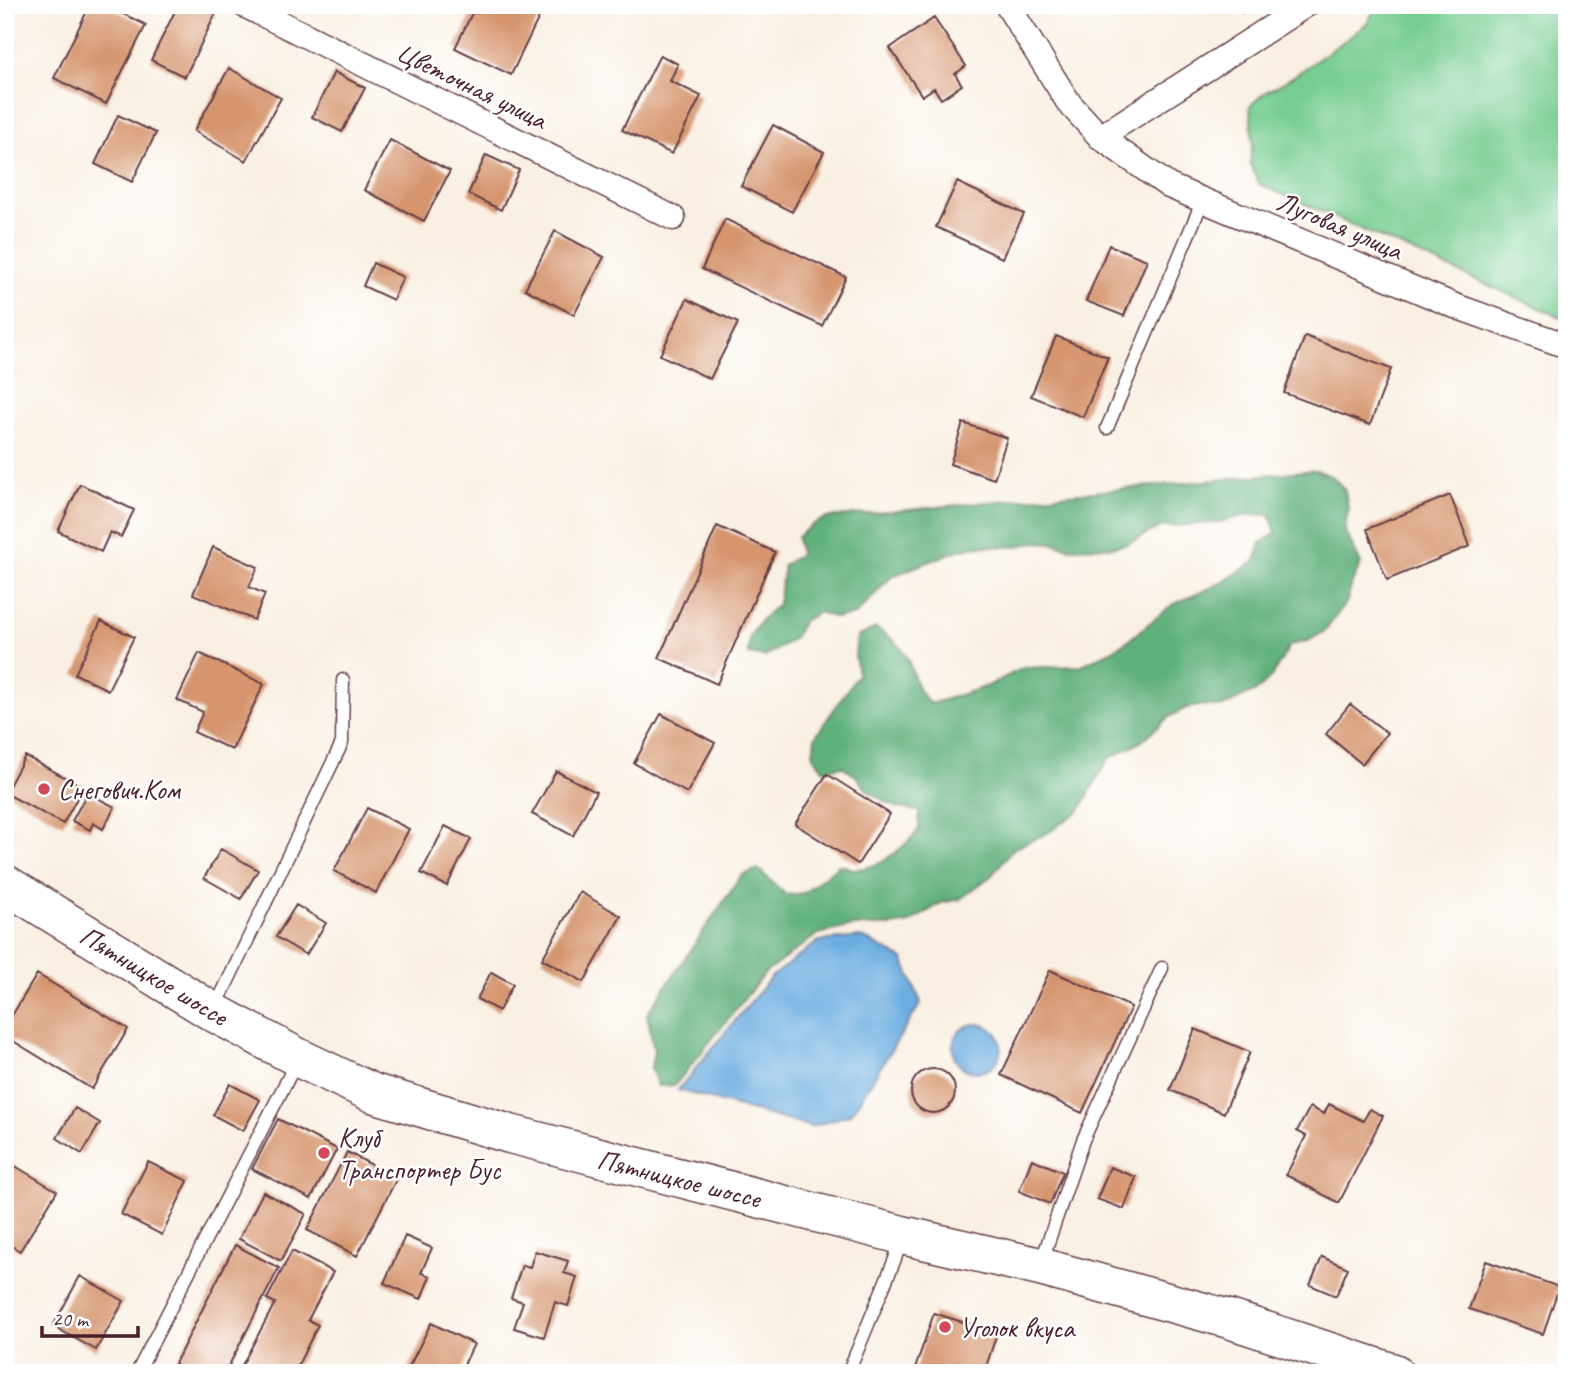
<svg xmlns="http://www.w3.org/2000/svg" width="1572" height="1378" font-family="Caveat,sans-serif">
  <rect width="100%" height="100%" fill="#fff"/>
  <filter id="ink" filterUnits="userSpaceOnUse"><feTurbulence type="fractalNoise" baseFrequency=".0143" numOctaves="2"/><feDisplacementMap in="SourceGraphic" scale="14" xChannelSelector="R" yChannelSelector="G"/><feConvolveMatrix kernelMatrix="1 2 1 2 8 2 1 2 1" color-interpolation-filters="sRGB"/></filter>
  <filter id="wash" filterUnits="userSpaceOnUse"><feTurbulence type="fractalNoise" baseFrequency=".00686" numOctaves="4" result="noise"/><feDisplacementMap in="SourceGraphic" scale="28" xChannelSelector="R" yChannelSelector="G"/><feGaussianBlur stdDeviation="1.57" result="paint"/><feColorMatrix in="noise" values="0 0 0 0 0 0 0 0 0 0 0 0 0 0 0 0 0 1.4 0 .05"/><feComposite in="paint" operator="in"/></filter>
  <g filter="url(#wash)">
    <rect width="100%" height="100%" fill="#f9f0e3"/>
    <path fill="#77cd91" stroke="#60765e" stroke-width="2" d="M1377 5H1567V320L1259 184 1250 163 1253 144 1250 106 1263 94 1294 76 1354 34 1368 22Z"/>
    <path fill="#61b07b" stroke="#566853" stroke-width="2" d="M1316 470 1333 477 1345 490 1348 509 1345 530 1361 564 1352 583 1347 601 1325 631 1308 641 1290 645 1272 676 1258 690 1222 707 1204 705 1186 708 1169 717 1142 741 1108 759 1080 810 1048 833 1014 848 991 876 960 899 941 903 909 923 891 926H853L818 934 765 973 675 1085 658 1086 651 1069 654 1051 647 1014 741 876 758 869 786 895 804 893 839 865C845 866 851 869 856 869 880 869 906 846 919 829V811L899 808 882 800 866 789 856 776 842 766 824 770 813 756 815 737 858 674 855 656 857 637 876 628C887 635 898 642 905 654 916 674 911 685 930 704L988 686 1023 668 1080 666 1113 650 1130 639 1172 605 1223 582 1255 561 1261 543 1276 533 1270 515 1252 514 1215 523 1160 527 1127 544 1109 547 1070 548 1052 543 1035 542 1016 547 978 546 959 550 892 576 855 615 836 618 819 612 803 621 794 638 765 657 748 654 750 636 762 619 778 604 784 565 800 554 797 537 812 525 826 518Z"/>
    <path fill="#6cade0" stroke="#5b6686" stroke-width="2" d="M862 937 903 959 921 1003 851 1114 811 1127 678 1090 771 977 819 941Z
      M953 1048a24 24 0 1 1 48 0a24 24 0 1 1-48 0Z"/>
    <g id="blocks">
      <path fill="#d5956e" d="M90 5H105L146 25 106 104 54 78Z
        M178 5H198L216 13 185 77 151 60Z
        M476 5H530L542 11 511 75 455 48Z
        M1236 5H1254L1242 13Z
        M934 18 966 66 955 74 962 85 941 99 934 88 922 96 890 48Z
        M660 55 678 64 670 81 701 96 672 154 622 130Z
        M229 68 281 98 246 161 194 131Z
        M334 72 365 88 342 132 312 117Z
        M118 115 156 133 132 182 95 164Z
        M773 125 824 152 792 212 741 186Z
        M390 140 450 171 424 221 364 190Z
        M486 155 519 170 501 210 468 194Z
        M957 182 1024 214 1002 258 936 227Z
        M725 219 846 277 822 326 702 269Z
        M555 231 604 257 574 315 525 289Z
        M1109 245 1147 260 1124 316 1086 301Z
        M373 263 403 277 393 300 363 286Z
        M687 299 738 323 710 379 660 355Z
        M1056 336 1108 357 1083 417 1031 396Z
        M1305 336 1391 369 1370 425 1284 393Z
        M963 423 1007 438 994 479 950 464Z
        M80 484 134 510 121 537 110 532 101 552 58 531Z
        M1450 495 1470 546 1387 580 1367 529Z
        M717 526 775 552 717 684 659 658Z
        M213 547 258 567 249 587 265 594 254 620 193 594Z
        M101 621 134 637 108 690 75 674Z
        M199 653 264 684 232 750 194 732 203 712 177 700Z
        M1350 704 1387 733 1362 764 1326 734Z
        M661 714 715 743 687 793 634 763Z
        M25 756 83 787 63 824 5 793Z
        M556 771 596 792 573 836 532 814Z
        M827 774 890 814 858 864 795 824Z
        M87 793 115 807 103 829 93 823 90 830 72 821Z
        M367 808 409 829 376 893 334 871Z
        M445 826 471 839 447 886 421 873Z
        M221 849 258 870 241 899 204 878Z
        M580 892 621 916 584 982 542 959Z
        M296 905 326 923 306 955 276 937Z
        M1050 970 1131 1007 1082 1113 1001 1075Z
        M491 972 513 984 499 1011 477 999Z
        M37 974 128 1029 92 1089 5 1036V1027Z
        M1195 1029 1250 1052 1224 1113 1170 1090Z
        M911 1091a22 22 0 1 1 44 0a22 22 0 1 1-44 0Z
        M230 1084 260 1100 243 1131 213 1115Z
        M1329 1104 1363 1121 1370 1109 1383 1116 1339 1203 1286 1175 1306 1136 1297 1131 1310 1107 1324 1114Z
        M75 1108 100 1123 82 1154 57 1138Z
        M278 1119 337 1149 311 1199 252 1169Z
        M347 1152 397 1178 357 1256 307 1230Z
        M1032 1159 1063 1172 1050 1204 1019 1191Z
        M5 1160 57 1191 20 1251 5 1242Z
        M148 1162 188 1181 162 1235 121 1214Z
        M1110 1167 1136 1177 1124 1209 1097 1199Z
        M263 1192 306 1214 281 1261 239 1239Z
        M405 1236 432 1248 421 1273 430 1276 421 1299 384 1283Z
        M235 1245 279 1268 225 1373H170Z
        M292 1251 333 1272 308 1320 318 1325 294 1373H252L241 1367 275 1303 267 1299Z
        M535 1251 568 1261 564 1273 577 1277 568 1306 555 1302 544 1337 514 1328 523 1302 511 1298 522 1265 530 1267Z
        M1322 1257 1348 1268 1336 1296 1310 1285Z
        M1486 1261 1559 1287 1543 1334 1469 1309Z
        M80 1276 124 1301 96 1350 53 1326Z
        M934 1313 997 1333 984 1373H926L915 1369Z
        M431 1323 474 1344 460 1373H406Z"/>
    </g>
  </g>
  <g filter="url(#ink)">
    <use href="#blocks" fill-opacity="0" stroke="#643e47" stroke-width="2"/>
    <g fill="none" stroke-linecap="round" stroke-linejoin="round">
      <defs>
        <path id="service" d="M1107 428 1203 200
          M215 1008 342 743 343 680
          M1041 1263 1083 1140 1162 968
          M137 1373 297 1061
          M848 1373 895 1259 901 1238"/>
        <path id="minor" d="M244 5 673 218
          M1007 5 1069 103 1100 137 1169 186 1455 306 1567 346
          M1100 137 1306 5"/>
        <path id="primary" d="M5 884 213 1012 299 1058 373 1093 510 1134 902 1235 1040 1267 1229 1319 1394 1373"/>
      </defs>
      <use href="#service" stroke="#643e47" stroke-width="15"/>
      <use href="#minor" stroke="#643e47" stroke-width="27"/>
      <use href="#primary" stroke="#643e47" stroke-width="41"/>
      <use href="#service" stroke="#fff" stroke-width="12"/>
      <use href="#minor" stroke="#fff" stroke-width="24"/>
      <use href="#primary" stroke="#fff" stroke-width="38"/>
    </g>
  </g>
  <g fill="#d1495b" stroke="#fff" stroke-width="2.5">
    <circle cx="44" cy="789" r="7"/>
    <circle cx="324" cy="1153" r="7"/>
    <circle cx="945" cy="1327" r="7"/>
  </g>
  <g text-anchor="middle" stroke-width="5" stroke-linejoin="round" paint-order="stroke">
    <g font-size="28" fill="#4a1f2b" stroke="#fff">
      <text transform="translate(472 85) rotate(26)" y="10">Цветочная улица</text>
      <text transform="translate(1340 225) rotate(23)" y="10">Луговая улица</text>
      <text transform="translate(154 975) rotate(31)" y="10">Пятницкое шоссе</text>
      <text transform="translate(679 1178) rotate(14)" y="10">Пятницкое шоссе</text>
    </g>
    <g font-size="28" fill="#4a1f2b" stroke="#fff" text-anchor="start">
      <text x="58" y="799">Снегович.Ком</text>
      <text x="338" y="1147">Клуб<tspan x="338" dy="32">Транспортер Бус</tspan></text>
      <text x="959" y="1337">Уголок вкуса</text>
    </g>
  </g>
  <rect width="1572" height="1378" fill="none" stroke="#fff" stroke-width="28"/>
  <path d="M42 1326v10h96v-10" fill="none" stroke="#4a1f2b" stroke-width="3.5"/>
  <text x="52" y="1326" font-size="21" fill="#4a1f2b" stroke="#ffffff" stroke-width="5" paint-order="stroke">20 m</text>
</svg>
